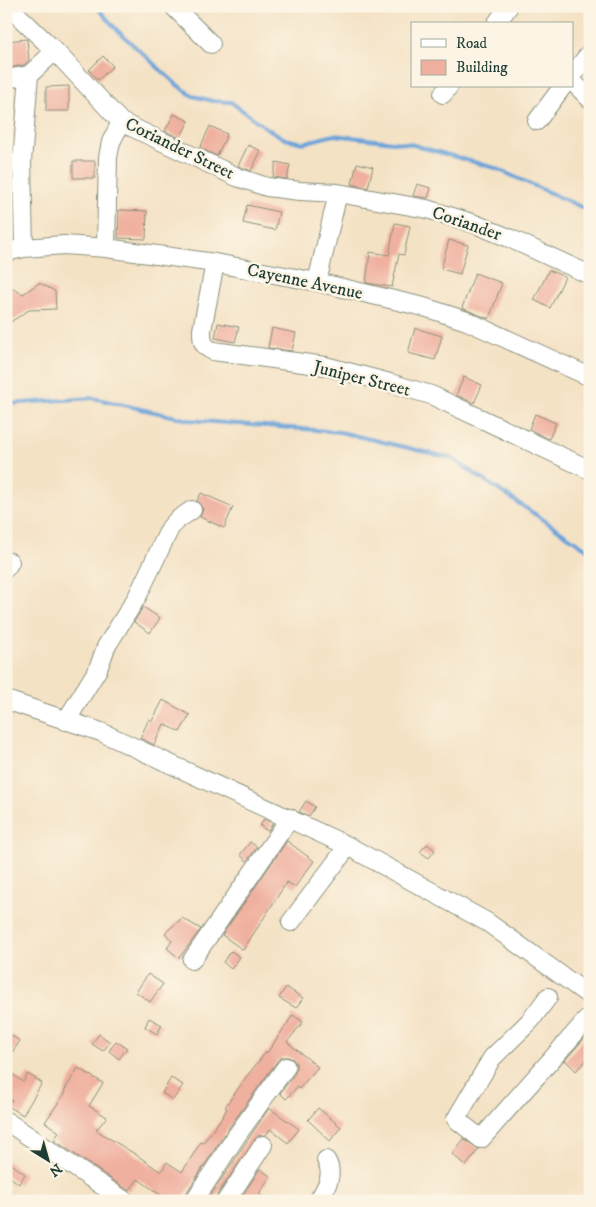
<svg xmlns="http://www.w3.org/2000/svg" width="596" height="1207" font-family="'IM FELL DW Pica',serif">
  <rect width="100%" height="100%" fill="#fcf5e5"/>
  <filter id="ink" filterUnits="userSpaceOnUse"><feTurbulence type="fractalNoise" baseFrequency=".02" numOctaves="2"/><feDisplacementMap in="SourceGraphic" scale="10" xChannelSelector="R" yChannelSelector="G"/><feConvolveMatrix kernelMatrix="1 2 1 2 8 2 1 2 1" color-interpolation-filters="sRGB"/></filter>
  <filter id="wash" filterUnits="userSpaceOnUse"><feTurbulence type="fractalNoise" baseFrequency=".0096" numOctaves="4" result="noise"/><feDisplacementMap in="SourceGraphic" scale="20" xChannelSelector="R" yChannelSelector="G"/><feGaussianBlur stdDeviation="1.12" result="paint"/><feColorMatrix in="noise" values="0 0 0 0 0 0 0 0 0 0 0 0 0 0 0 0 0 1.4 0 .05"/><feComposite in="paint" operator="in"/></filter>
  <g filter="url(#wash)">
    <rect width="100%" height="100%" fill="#f4e2c5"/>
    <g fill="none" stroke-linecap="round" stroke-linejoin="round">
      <path stroke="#6ba3d9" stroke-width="4" d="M96 6 117 30 176 84 193 96 213 101 231 102 265 127 285 139 303 143 334 135 410 144 495 168 590 211
        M6 404 93 398 189 420 340 432 451 458 590 551"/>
    </g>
    <g id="blocks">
      <path fill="#f0b09f" d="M27 39 29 60 24 65 7 68 6 41Z
        M103 56 113 66 98 80 89 70Z
        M69 86V111H46V87Z
        M174 114 189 121 180 138 165 131Z
        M210 126 227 134 217 156 200 148Z
        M248 145 261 151 251 171 238 166Z
        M73 161H95V178H73Z
        M276 162 290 165 287 179 273 177Z
        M357 163 373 167 368 188 352 184Z
        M417 184 431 188 428 198 413 196Z
        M247 205 279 212 275 230 243 223Z
        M119 210 147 211 146 239 118 238Z
        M395 223 410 226 404 255 399 254 392 287 366 283 370 252 389 255Z
        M449 240 468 245 460 274 441 269Z
        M549 270 565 277 550 308 534 300Z
        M475 273 502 283 489 319 462 308Z
        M39 283 55 291 56 309 29 310 6 325V285L23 294Z
        M218 323 239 327 235 342 215 338Z
        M272 328 296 333 292 351 268 348Z
        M415 328 442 336 435 360 408 353Z
        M464 377 482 385 474 403 456 395Z
        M535 414 556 423 549 439 529 429Z
        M201 493 233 507 224 528 200 517 203 509 197 501Z
        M143 607 160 618 150 633 134 622Z
        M163 700 190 715 180 732 164 724 154 745 140 738 149 719 152 721Z
        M306 801 315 807 309 816 299 812Z
        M264 819 273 823 268 831 260 826Z
        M287 841 314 861 295 887 287 882 243 950 222 935Z
        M250 842 257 847 247 861 240 855Z
        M427 844 435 850 429 858 420 852Z
        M182 918 201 929 179 958 167 948 172 941 165 933Z
        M231 951 240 957 231 969 223 962Z
        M148 974 163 984 150 1002 136 992Z
        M286 987 303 998 296 1008 279 998Z
        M293 1015 303 1022 287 1042 318 1067 299 1089 297 1087 286 1099 280 1093 295 1073 296 1069V1063L293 1059 288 1057H282L278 1060 228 1129 185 1195 183 1201H169L138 1179 129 1191 54 1140 59 1132 45 1122 66 1092 64 1091 78 1068 103 1083 89 1106 107 1117 96 1130 138 1156 161 1172 167 1162 182 1172 201 1142 203 1143 223 1116 227 1108 225 1107 247 1076 266 1052 267 1053Z
        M149 1018 162 1025 157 1034 145 1027Z
        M6 1032 20 1041 6 1061Z
        M590 1032V1056L576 1071 565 1060Z
        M99 1034 110 1042 103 1051 92 1044Z
        M116 1041 127 1048 119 1059 109 1051Z
        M11 1073 23 1082 28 1074 42 1083 23 1115 8 1106 12 1100 6 1097V1080Z
        M171 1078 183 1085 173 1100 162 1093Z
        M269 1108 299 1129 288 1143 270 1129 266 1135 258 1136 217 1195 215 1201H207Z
        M318 1108 341 1127 330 1141 308 1120Z
        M464 1139 479 1149 466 1166 452 1154Z
        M6 1160 25 1174 19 1184 6 1174Z
        M260 1169 270 1176 259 1194 269 1201H239Z"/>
    </g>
  </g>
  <g filter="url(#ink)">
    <use href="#blocks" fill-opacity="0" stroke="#8a907c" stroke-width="1"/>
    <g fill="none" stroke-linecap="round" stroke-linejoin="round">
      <defs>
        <path id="minor" d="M8 6 55 51 121 122 237 177 267 187 300 191 338 193 427 209 475 224 509 238 590 275
          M173 6 211 44
          M496 24 509 6
          M572 75 590 53
          M6 79 29 75
          M572 81 590 99
          M443 94 449 86
          M537 121 563 86
          M6 164 22 162
          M24 248 22 162 29 75 55 51
          M106 248 108 157 111 142 121 122
          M6 252 24 248 64 245 106 248 215 263 317 282 424 307 467 321 590 377
          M215 263 202 330C202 341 202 346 213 351L325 366 390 383 431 395 590 470
          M317 282 338 193
          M6 568 10 562
          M6 700 101 732 348 846 487 922 590 996
          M66 721 98 669 106 647 137 597 170 528 177 520 192 510
          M291 922 348 846
          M192 960 290 818
          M548 997 530 1021 492 1058 456 1119 481 1139 590 1016
          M6 1121 125 1201
          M194 1201 237 1135 286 1067
          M226 1201 263 1145
          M318 1201C326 1188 335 1174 326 1160"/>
      </defs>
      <use href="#minor" stroke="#8a907c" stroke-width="20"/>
      <use href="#minor" stroke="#fff" stroke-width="18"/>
    </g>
  </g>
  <g text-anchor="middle" stroke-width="5" stroke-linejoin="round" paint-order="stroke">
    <g font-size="18" fill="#1f3d34" stroke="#fcf5e5">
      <text transform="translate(180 148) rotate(26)" y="6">Coriander Street</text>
      <text transform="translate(467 223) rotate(19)" y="6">Coriander</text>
      <text transform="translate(305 281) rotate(12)" y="6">Cayenne Avenue</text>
      <text transform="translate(362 378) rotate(14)" y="6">Juniper Street</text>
    </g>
  </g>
  <rect width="596" height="1207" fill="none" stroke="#fcf5e5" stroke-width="25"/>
  <rect x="411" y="22" width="162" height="65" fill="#fcf5e5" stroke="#a4ab9e"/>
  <rect x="421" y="39" width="25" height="8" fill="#ffffff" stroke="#a4ab9e"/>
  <text x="456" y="48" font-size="15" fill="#1f3d34">Road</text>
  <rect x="421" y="60" width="25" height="15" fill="#f0b09f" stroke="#a4ab9e"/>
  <text x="456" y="72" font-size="15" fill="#1f3d34">Building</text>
  <g transform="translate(48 1160) rotate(143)" stroke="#fcf5e5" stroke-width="4" paint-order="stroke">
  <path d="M0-4L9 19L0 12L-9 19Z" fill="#1f3d34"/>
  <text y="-8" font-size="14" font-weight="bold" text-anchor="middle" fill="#1f3d34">N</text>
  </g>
</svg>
